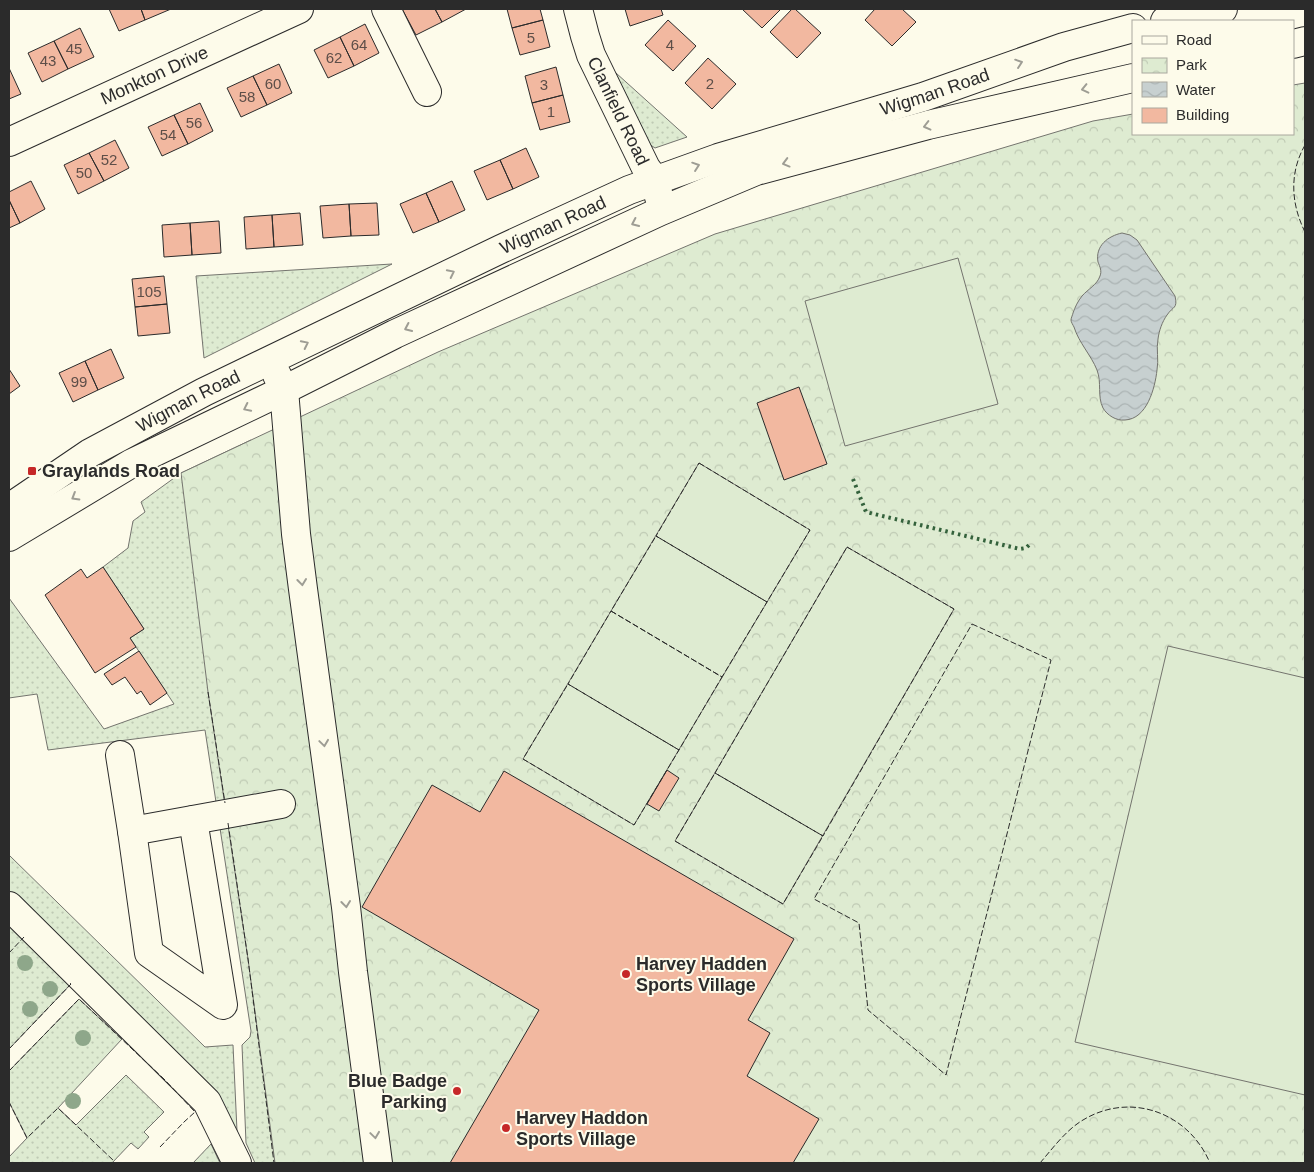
<svg xmlns="http://www.w3.org/2000/svg" width="1314" height="1172" font-family="Arial,sans-serif">
  <defs>
    <pattern id="grass-dots" width="8" height="8" patternUnits="userSpaceOnUse" patternTransform="scale(1.25)"><rect width="8" height="8" fill="#deebd1"/><path d="M2 2h.1M6 6h.1" fill="none" stroke="#bfcab4" stroke-width="1.8" stroke-linecap="round"/></pattern>
    <pattern id="park-crowns" width="20" height="18" patternUnits="userSpaceOnUse" patternTransform="scale(1.25)"><rect width="20" height="18" fill="#deebd1"/><path d="M2 6a3 3 0 1 1 6 0M12 15a3 3 0 1 1 6 0" fill="none" stroke="#bfcab4"/></pattern>
    <pattern id="water-waves" width="16" height="10" patternUnits="userSpaceOnUse" patternTransform="scale(1.25)"><rect width="16" height="10" fill="#c7d0d0"/><path d="M0 5q4-4 8 0t8 0" fill="none" stroke="#abb3b3"/></pattern>
  </defs>
  <rect width="100%" height="100%" fill="#fdfbea"/>
  <path fill="url(#grass-dots)" stroke="#74746e" d="M606 64 687 137 655 148 643 140Z
    M392 264 204 358 196 276Z
    M251 440 297 1163H255L246 1143 242 1045 250 1037 251 1031 205 730 48 750 37 694 9 698V598L104 729 174 704 130 638 144 629 103 567 128 548 133 521 145 512 141 502 181 473Z
    M9 855 205 1047 233 1045 237 1131 223 1111 9 895Z
    M9 923 71 984 9 1049Z
    M79 999 122 1039 58 1108 76 1125 126 1075 164 1112 144 1132 149 1137 138 1149 131 1143 112 1163H9V1157L27 1138 9 1102V1071Z
    M211 1144 220 1163H193Z"/>
  <path fill="url(#park-crowns)" stroke="#74746e" d="M1305 83V1163H275L248 959 208 692 181 473 438 352 715 234 1093 121 1133 114V134H1293V85Z"/>
  <path fill="#deebd1" stroke="#74746e" d="M958 258 998 404 845 446 805 301Z
    M699 463 810 530 634 825 523 759Z
    M847 547 954 609 783 904 675 841Z
    M1168 646 1305 678V1095L1075 1042Z"/>
  <path fill="url(#water-waves)" stroke="#74746e" d="M1122 233 1130 235 1137 240 1175 296C1178 309 1173 306 1167 315 1162 322 1159 331 1158 339 1156 349 1159 360 1157 370 1155 388 1147 419 1125 420 1116 421 1107 415 1103 408 1097 396 1102 383 1097 370 1091 355 1079 343 1074 327 1073 325 1071 322 1071 320 1071 318 1073 314 1073 313 1075 307 1078 301 1082 296 1088 289 1097 285 1100 276 1102 271 1100 267 1098 262 1095 246 1108 236 1122 233Z"/>
  <path fill="#f2b8a0" stroke="#2b2b2b" d="M109 9H141L145 20 119 31Z
    M141 9H171L145 20Z
    M402 9H435L442 22 416 35Z
    M435 9H466L442 22Z
    M507 9H540L543 20 512 28Z
    M625 9H661L663 15 630 26Z
    M742 9H781L762 28Z
    M792 9H795L821 33 797 58 770 32Z
    M875 9H902L916 22 892 46 865 20Z
    M543 20 550 47 520 55 512 28Z
    M668 20 696 46 673 71 645 45Z
    M365 24 379 53 354 66 340 37Z
    M80 28 94 57 68 69 54 41Z
    M340 37 354 66 328 78 314 50Z
    M54 41 68 69 42 82 28 53Z
    M708 58 736 84 712 109 685 83Z
    M279 64 292 93 267 105 253 76Z
    M556 67 563 95 532 103 525 76Z
    M9 68 21 94 9 99Z
    M253 76 267 105 241 117 227 88Z
    M563 95 570 122 540 130 532 103Z
    M200 103 213 131 188 144 174 115Z
    M174 115 188 144 162 156 148 127Z
    M115 140 129 168 104 181 89 153Z
    M526 148 539 177 513 189 500 160Z
    M89 153 104 181 78 194 64 165Z
    M500 160 513 189 487 200 474 171Z
    M31 181 45 209 20 223 9 200V192Z
    M452 181 465 210 439 222 426 193Z
    M426 193 439 222 413 233 400 204Z
    M9 200 20 223 9 228Z
    M377 203 379 235 351 236 349 204Z
    M349 204 351 236 323 238 320 206Z
    M300 213 303 245 274 247 272 215Z
    M272 215 274 247 246 249 244 217Z
    M219 221 221 253 192 255 190 223Z
    M190 223 192 255 164 257 162 225Z
    M164 276 167 304 135 307 132 279Z
    M167 304 170 333 138 336 135 307Z
    M111 349 124 378 98 390 85 361Z
    M85 361 98 390 73 402 59 373Z
    M9 369 20 386 9 394Z
    M799 387 827 464 784 480 757 403Z
    M103 567 144 629 130 638 136 647 95 673 45 595 81 569 87 578Z
    M139 651 167 693 150 705 141 691 137 694 125 677 112 685 104 674Z
    M667 770 679 778 659 811 647 804Z
    M504 771 794 939 748 1020 770 1033 747 1076 819 1119 793 1163H450L539 1010 362 907 432 785 480 812Z"/>
  <g fill="none" stroke-linecap="round" stroke-linejoin="round">
    <defs>
      <g id="minor">
        <path d="M386 9 427 92"/>
        <path id="s1" d="M578 9 585 36 591 55 646 168 655 180 659 197"/>
        <path d="M1165 21 1223 9"/>
        <path d="M1293 44 1305 41"/>
        <path id="s2" d="M9 142 299 9"/>
        <path d="M277 375 284 390 296 534 303 589 346 907 353 972 378 1163"/>
        <path id="s3" d="M9 508 90 453 204 392 501 249 629 190 718 158 923 97 1064 47 1133 28"/>
        <path d="M9 537 132 463 284 390 395 334 661 211 756 171 928 125 1133 78"/>
        <path d="M120 755 132 831 149 953 223 1005 193 820"/>
        <path d="M132 831 281 804"/>
        <path d="M9 906 207 1102 237 1163"/>
      </g>
    </defs>
    <use href="#minor" stroke="#2b2b2b" stroke-width="30"/>
    <use href="#minor" stroke="#fdfbea" stroke-width="28"/>
    <path stroke="#34623c" stroke-width="4" stroke-dasharray="2.5 4" stroke-linecap="butt" d="M853 479 866 512 1020 549 1026 548 1031 543"/>
    <path stroke="#2b2b2b" stroke-width="1" stroke-dasharray="6 2.5" stroke-linecap="butt" d="M1305 145C1289 173 1291 204 1305 232
      M699 463 810 530 767 602 656 536Z
      M656 536 767 602 722 677 611 611Z
      M847 547 954 609 823 836 715 773Z
      M611 611 722 677 679 750 568 684Z
      M972 624 1051 660 946 1075 868 1010 859 923 814 899Z
      M568 684 679 750 634 825 523 759Z
      M208 692 225 803
      M715 773 823 836 783 904 675 841Z
      M228 823 248 959 274 1163
      M9 953 24 937
      M9 1049 71 984 70 983
      M9 1071 79 999 164 1079 195 1112 184 1122 160 1147
      M9 1102 27 1138 58 1108 114 1161
      M1040 1163C1053 1148 1066 1130 1083 1120 1131 1091 1189 1113 1210 1163"/>
  </g>
  <g fill="#8ea78a">
    <circle cx="25" cy="963" r="8"/>
    <circle cx="50" cy="989" r="8"/>
    <circle cx="30" cy="1009" r="8"/>
    <circle cx="83" cy="1038" r="8"/>
    <circle cx="73" cy="1101" r="8"/>
  </g>
  <defs><path id="oneway-chevron" d="M-2-3.5L2.5 0L-2 3.5" fill="none" stroke-width="1.6" stroke-linecap="round" stroke-linejoin="round" transform="scale(1.25)"/></defs>
  <g stroke="#9e9d94">
    <use href="#oneway-chevron" transform="translate(1019 63) rotate(-19)"/>
    <use href="#oneway-chevron" transform="translate(1085 89) rotate(167)"/>
    <use href="#oneway-chevron" transform="translate(927 126) rotate(166)"/>
    <use href="#oneway-chevron" transform="translate(786 163) rotate(165)"/>
    <use href="#oneway-chevron" transform="translate(696 166) rotate(-19)"/>
    <use href="#oneway-chevron" transform="translate(635 223) rotate(155)"/>
    <use href="#oneway-chevron" transform="translate(451 273) rotate(-26)"/>
    <use href="#oneway-chevron" transform="translate(408 328) rotate(155)"/>
    <use href="#oneway-chevron" transform="translate(305 344) rotate(-26)"/>
    <use href="#oneway-chevron" transform="translate(247 408) rotate(154)"/>
    <use href="#oneway-chevron" transform="translate(75 497) rotate(149)"/>
    <use href="#oneway-chevron" transform="translate(302 582) rotate(83)"/>
    <use href="#oneway-chevron" transform="translate(324 743) rotate(82)"/>
    <use href="#oneway-chevron" transform="translate(346 904) rotate(83)"/>
    <use href="#oneway-chevron" transform="translate(375 1135) rotate(82)"/>
  </g>
  <g fill="#c62828" stroke="#fdfbea" stroke-width="2">
    <rect x="27" y="466" width="10" height="10" rx="2.5"/>
    <circle cx="626" cy="974" r="5"/>
    <circle cx="457" cy="1091" r="5"/>
    <circle cx="506" cy="1128" r="5"/>
  </g>
  <g text-anchor="middle" stroke-width="4" stroke-linejoin="round" paint-order="stroke">
    <g font-size="15" fill="#5d4e48">
      <text x="531" y="43">5</text>
      <text x="359" y="50">64</text>
      <text x="670" y="50">4</text>
      <text x="74" y="54">45</text>
      <text x="334" y="63">62</text>
      <text x="48" y="66">43</text>
      <text x="273" y="89">60</text>
      <text x="710" y="89">2</text>
      <text x="544" y="90">3</text>
      <text x="247" y="102">58</text>
      <text x="551" y="117">1</text>
      <text x="194" y="128">56</text>
      <text x="168" y="140">54</text>
      <text x="109" y="165">52</text>
      <text x="84" y="178">50</text>
      <text x="149" y="297">105</text>
      <text x="79" y="387">99</text>
    </g>
    <g font-size="18" fill="#2b2b2b" stroke="#fdfbea">
      <text dy="6" stroke="none"><textPath href="#s2" startOffset="160">Monkton Drive</textPath></text>
      <text dy="6" stroke="none"><textPath href="#s3" startOffset="1019">Wigman Road</textPath></text>
      <text dy="6" stroke="none"><textPath href="#s1" startOffset="110">Clanfield Road</textPath></text>
      <text dy="6" stroke="none"><textPath href="#s3" startOffset="614">Wigman Road</textPath></text>
      <text dy="6" stroke="none"><textPath href="#s3" startOffset="209">Wigman Road</textPath></text>
    </g>
    <g font-size="18" font-weight="bold" fill="#2b2b2b" stroke="#fdfbea" text-anchor="start">
      <text x="42" y="477">Graylands Road</text>
      <text x="636" y="970">Harvey Hadden<tspan x="636" dy="21">Sports Village</tspan></text>
      <text x="447" y="1087" text-anchor="end">Blue Badge<tspan x="447" dy="21">Parking</tspan></text>
      <text x="516" y="1124">Harvey Haddon<tspan x="516" dy="21">Sports Village</tspan></text>
    </g>
  </g>
  <rect width="1314" height="1172" fill="none" stroke="#2b2b2b" stroke-width="20"/>
  <rect x="1132" y="20" width="162" height="115" fill="#fdfbea" stroke="#a9a89e"/>
  <rect x="1142" y="36" width="25" height="8" fill="#fdfbea" stroke="#a9a89e"/>
  <text x="1176" y="45" font-size="15" fill="#2b2b2b">Road</text>
  <rect x="1142" y="58" width="25" height="15" fill="url(#park-crowns)" stroke="#a9a89e"/>
  <text x="1176" y="70" font-size="15" fill="#2b2b2b">Park</text>
  <rect x="1142" y="82" width="25" height="15" fill="url(#water-waves)" stroke="#a9a89e"/>
  <text x="1176" y="95" font-size="15" fill="#2b2b2b">Water</text>
  <rect x="1142" y="108" width="25" height="15" fill="#f2b8a0" stroke="#a9a89e"/>
  <text x="1176" y="120" font-size="15" fill="#2b2b2b">Building</text>
</svg>
